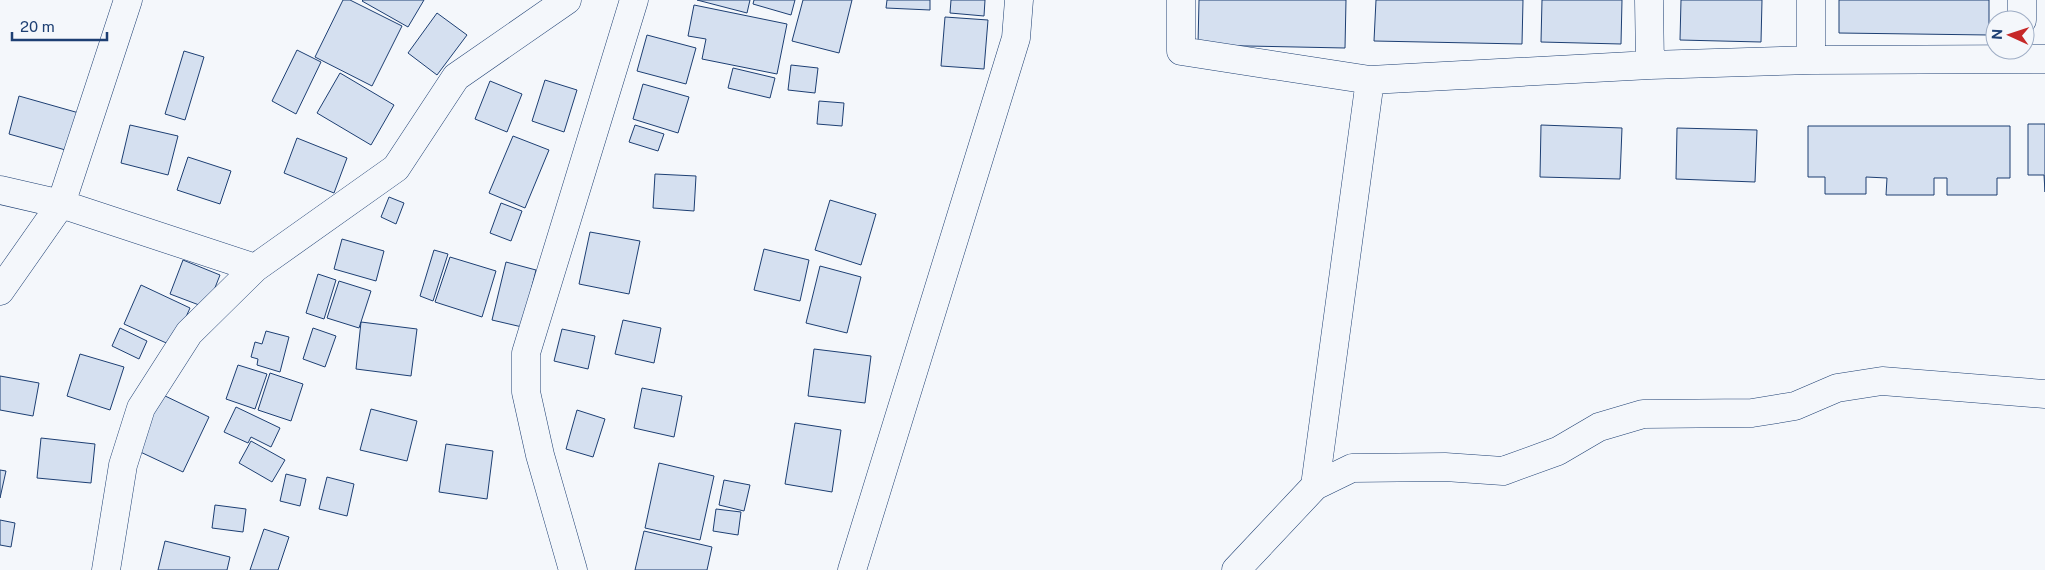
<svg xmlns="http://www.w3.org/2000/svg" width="2045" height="570" font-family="'Public Sans',sans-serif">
  <rect width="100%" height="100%" fill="#f4f7fb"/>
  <path fill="#d5e0f0" stroke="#1d3f73" d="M343 0H350L402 26 372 86 315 57Z
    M363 0H424L408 27 362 1Z
    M697 0H750L747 13Z
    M754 0H795L791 15 753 4Z
    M803 0H852L839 53 792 41Z
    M887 0H930V10L886 8Z
    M951 0H985L984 16 950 13Z
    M1199 0H1346L1345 48 1198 45Z
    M1376 0H1523L1522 44 1374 41Z
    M1542 0H1622L1621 44 1541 42Z
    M1681 0H1762L1761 42 1680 40Z
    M1839 0H1989V35L1839 33Z
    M694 5 787 24 777 74 702 59 706 39 688 36Z
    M437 13 467 35 437 75 408 53Z
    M945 17 988 20 984 69 941 66Z
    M647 35 696 48 686 84 637 71Z
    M297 50 321 62 296 114 272 101Z
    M184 51 204 57 185 120 165 114Z
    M791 65 818 68 815 93 788 90Z
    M733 68 775 78 770 98 728 88Z
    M340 73 394 105 371 145 317 113Z
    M545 80 577 90 564 132 532 121Z
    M490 81 522 94 507 132 475 119Z
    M643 84 689 97 678 133 633 119Z
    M19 96 79 113 69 151 9 134Z
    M819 101 844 103 842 126 817 124Z
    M2028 124H2045V192L2044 175H2028Z
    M130 125 178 136 168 175 121 163Z
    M635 125 664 134 658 151 629 142Z
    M1541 125 1622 128 1620 179 1540 177Z
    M1808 126H2010V178H1997V195H1947V178H1934V195H1886L1887 178 1866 177V194H1825V177H1808Z
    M1677 128 1757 130 1755 182 1676 179Z
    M513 136 549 150 525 208 489 193Z
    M297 138 347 158 334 193 284 173Z
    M188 157 231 171 220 204 177 190Z
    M655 174 696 176 694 211 653 208Z
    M389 197 404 203 396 224 381 217Z
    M830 200 876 214 861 265 815 250Z
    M501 203 522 211 511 241 490 233Z
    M590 232 640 241 629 294 579 284Z
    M342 239 384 251 376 281 334 269Z
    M764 249 809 260 800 301 754 290Z
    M434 250 448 254 433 301 420 296Z
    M450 257 496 271 482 317 435 302Z
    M183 260 220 275 207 308 170 294Z
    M506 262 536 270 522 327 492 320Z
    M820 266 861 277 847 333 806 323Z
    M318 274 336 280 324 319 306 313Z
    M339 281 371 291 359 328 327 318Z
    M141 285 190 308 173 346 124 324Z
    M623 320 661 328 654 363 615 354Z
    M361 322 417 329 411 376 356 369Z
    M120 328 147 341 139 359 112 346Z
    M313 328 336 336 325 367 303 359Z
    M562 329 595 336 588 369 554 361Z
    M266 331 289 337 280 372 257 365 258 359 251 357 255 342 262 344Z
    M814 349 871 356 865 403 808 396Z
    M80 354 124 367 110 410 67 396Z
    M238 365 267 374 255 409 226 399Z
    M270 373 303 384 291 421 258 410Z
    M0 376 39 383 33 416 0 410Z
    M642 388 682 396 674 437 634 428Z
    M161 394 209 417 183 472 134 449Z
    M236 407 280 428 271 447 251 437 248 443 224 432Z
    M371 409 417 421 407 461 360 450Z
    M577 410 605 419 593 457 566 449Z
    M795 423 841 430 832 492 785 484Z
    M41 438 95 444 91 483 37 478Z
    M251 441 285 460 272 482 239 463Z
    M446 444 493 451 487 499 439 492Z
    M659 463 714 476 700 540 645 528Z
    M0 470 6 471 0 498Z
    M286 474 306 479 300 506 280 501Z
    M327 477 354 484 347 516 319 509Z
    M724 480 750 485 744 511 719 505Z
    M215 505 246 509 243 532 212 528Z
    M716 509 741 512 738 535 713 531Z
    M0 520 15 523 11 547 0 545Z
    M264 529 289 537 278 570H250Z
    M644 531 712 547 707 570H635Z
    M165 541 230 557 227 570H158Z"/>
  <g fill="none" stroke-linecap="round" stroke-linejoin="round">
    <defs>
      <path id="minor" d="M1181 0V51L1370 80 1650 65 1811 60 2045 59
        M1649 0 1650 65
        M2022 20V0
        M1811 60V0
        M0 190 61 204 255 268
        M0 291 61 204 128 0
        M1315 486 1370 80
        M106 570 123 465 141 408 189 333 255 268 396 168 456 77 567 0
        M573 570 540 455 526 392V353L634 0
        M852 570 1016 38 1019 0
        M1236 570 1315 486 1352 468 1445 467 1503 471 1558 451 1599 427 1643 414 1752 413 1795 406 1837 388 1882 381 2045 394"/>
    </defs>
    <use href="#minor" stroke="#1d3f73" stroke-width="29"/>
    <use href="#minor" stroke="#f4f7fb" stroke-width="28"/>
  </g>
  <g transform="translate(2010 35) rotate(273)"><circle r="24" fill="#f4f7fb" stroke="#9eadc5"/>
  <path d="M0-4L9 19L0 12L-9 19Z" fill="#c62828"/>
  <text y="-8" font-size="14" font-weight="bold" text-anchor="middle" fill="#1d3f73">N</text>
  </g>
  <path d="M12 32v8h95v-8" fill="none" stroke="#1d3f73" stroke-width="2.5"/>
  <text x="20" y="32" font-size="15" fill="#1d3f73" stroke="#f4f7fb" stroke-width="4" paint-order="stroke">20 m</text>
</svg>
